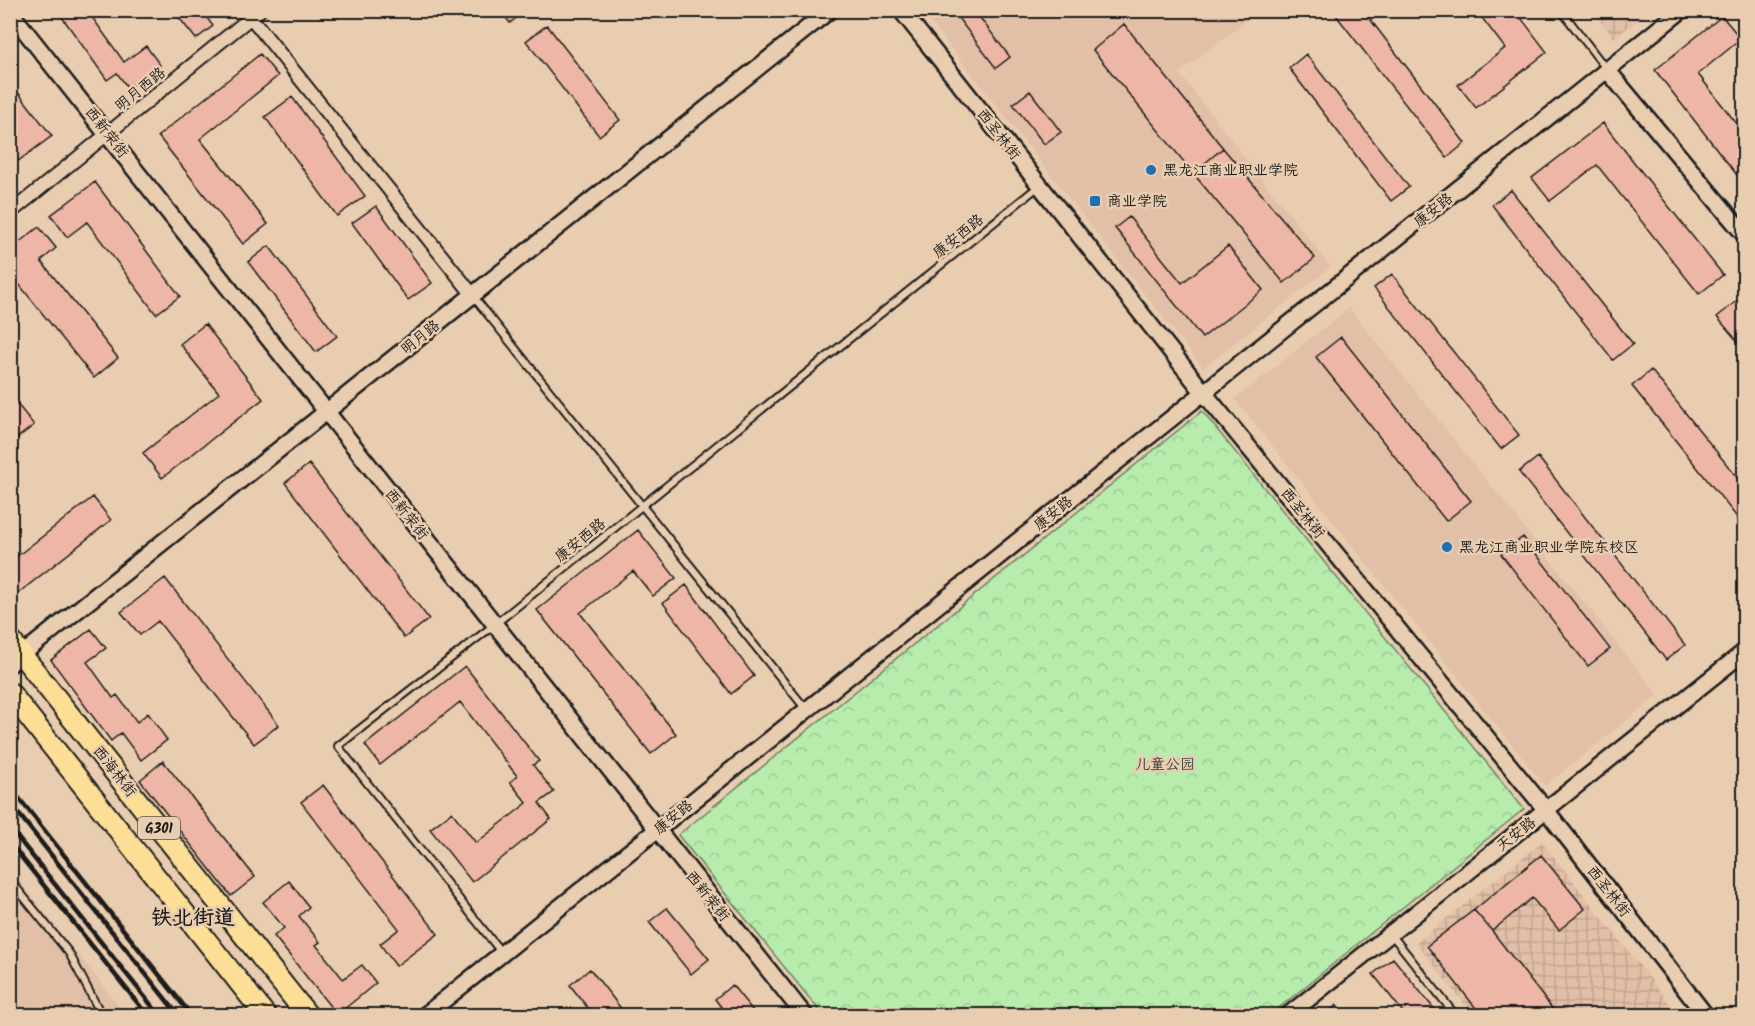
<svg xmlns="http://www.w3.org/2000/svg" width="1755" height="1026" font-family="Kalam,'LXGW WenKai TC',sans-serif">
  <defs>
    <pattern id="industrial-grid" width="8" height="8" patternUnits="userSpaceOnUse" patternTransform="scale(1.5)"><rect width="8" height="8" fill="#e2bfa7"/><path d="M0 4h8M4 0v8" fill="none" stroke="#c1a48f"/></pattern>
    <pattern id="park-crowns" width="20" height="18" patternUnits="userSpaceOnUse" patternTransform="scale(1.5)"><rect width="20" height="18" fill="#b7ecad"/><path d="M2 6a3 3 0 1 1 6 0M12 15a3 3 0 1 1 6 0" fill="none" stroke="#9dca94"/></pattern>
  </defs>
  <rect width="100%" height="100%" fill="#e9cdb0"/>
  <filter id="ink" filterUnits="userSpaceOnUse"><feTurbulence type="fractalNoise" baseFrequency=".0167" numOctaves="2"/><feDisplacementMap in="SourceGraphic" scale="12" xChannelSelector="R" yChannelSelector="G"/><feConvolveMatrix kernelMatrix="1 2 1 2 8 2 1 2 1" color-interpolation-filters="sRGB"/></filter>
  <g filter="url(#ink)">
    <path fill="#e2bfa7" d="M922 11H1258L1179 73 1331 267 1203 368Z
      M1349 308 1658 695 1545 786 1235 399Z
      M11 870 126 1015H11Z"/>
    <path fill="url(#industrial-grid)" d="M1592 11H1650L1614 38Z
      M1542 842 1679 1015H1473L1416 943Z"/>
    <path fill="url(#park-crowns)" stroke="#6a8464" stroke-width="1.5" d="M1202 411 1524 809 1270 1015H823L678 835Z"/>
    <path fill="#eeb6a7" stroke="#1c1c1c" stroke-width="1.5" d="M57 10H87L124 62 146 46 160 65 128 88 117 73 107 80Z
      M173 10H201L213 26 196 39Z
      M500 10H526L510 23Z
      M952 10H974L1010 57 996 68Z
      M1332 10H1363L1465 143 1447 158Z
      M1476 10H1515L1547 52 1476 108 1458 85 1505 48Z
      M1722 16 1741 39 1698 74 1744 133V184L1655 70Z
      M1124 24 1223 148 1193 173 1093 50Z
      M547 25 620 120 599 136 526 41Z
      M260 54 278 76 200 139 268 224 243 244 158 136Z
      M1306 54 1409 187 1391 201 1289 68Z
      M10 82 52 136 10 167V134L13 132 10 128Z
      M1030 91 1061 132 1044 144 1013 104Z
      M292 97 365 196 337 216 265 117Z
      M1603 123 1723 275 1699 294 1597 165 1550 201 1532 178Z
      M1223 148 1315 258 1284 283 1193 173Z
      M95 182 180 296 156 314 87 222 67 237 51 215Z
      M1511 190 1633 344 1613 360 1492 205Z
      M376 206 432 283 408 300 352 223Z
      M1129 217 1182 283 1228 246 1263 290 1202 338 1115 228Z
      M39 227 56 248 41 261 118 358 94 378 10 273V249Z
      M269 246 337 336 316 352 248 262Z
      M1392 274 1519 435 1501 449 1374 288Z
      M1739 299 1744 305V349L1717 317Z
      M205 324 263 399 162 478 143 453 219 393 180 344Z
      M1341 337 1471 501 1446 521 1316 357Z
      M1651 370 1744 486V526L1632 386Z
      M10 395 34 425 12 442 10 441Z
      M1538 457 1685 645 1666 660 1519 472Z
      M309 464 429 619 404 638 285 483Z
      M93 497 111 520 12 598 10 549 16 557Z
      M638 530 676 578 653 596 633 571 580 613 676 734 651 754 537 610Z
      M1523 537 1610 649 1588 666 1501 554Z
      M165 578 279 725 254 744 158 621 140 635 121 612Z
      M686 585 754 676 731 694 663 603Z
      M91 629 106 648 87 662 113 698 117 695 137 722 148 713 167 740 141 760 121 733 111 741 51 660Z
      M465 666 539 761 533 765 554 792 539 803 551 819 472 882 430 829 452 812 476 843 527 803 510 782 517 776 460 702 380 765 365 745Z
      M163 761 255 877 231 896 140 780Z
      M323 785 438 934 396 966 380 944 399 929 301 802Z
      M1541 855 1585 909 1559 930 1532 898 1492 931 1474 910Z
      M289 881 309 907 299 916 320 942 316 945 343 979 362 965 376 983 337 1015 274 936 284 928 263 902Z
      M667 908 709 959 691 974 649 922Z
      M1474 910 1492 931 1558 1016H1482L1427 946Z
      M1393 958 1440 1016H1406L1373 974Z
      M590 969 627 1016H594L570 985Z
      M732 985 757 1016H728L715 999Z
      M1337 1005 1346 1016H1324Z"/>
    <g fill="none" stroke-linecap="round" stroke-linejoin="round">
      <defs>
        <path id="service" d="M1561 10 1607 70
          M473 296 805 708
          M10 880 69 953 102 1016
          M1391 934 1456 1016
          M501 952 338 746 494 625 1039 186"/>
        <path id="minor" d="M245 10 473 295
          M10 213 260 10"/>
        <path id="tertiary" d="M901 10 1204 393 1546 810 1706 1016
          M10 12 805 1016
          M1608 71 1744 234
          M10 664 830 10
          M424 1016 1682 10
          M1287 1016 1744 652"/>
        <path id="trunk" d="M10 640 308 1016
          M10 693 266 1016"/>
      </defs>
      <use href="#service" stroke="#1c1c1c" stroke-width="10"/>
      <use href="#minor" stroke="#1c1c1c" stroke-width="16"/>
      <use href="#tertiary" stroke="#1c1c1c" stroke-width="20"/>
      <use href="#trunk" stroke="#1c1c1c" stroke-width="24"/>
      <use href="#service" stroke="#e9cdb0" stroke-width="6"/>
      <use href="#minor" stroke="#e9cdb0" stroke-width="12"/>
      <use href="#tertiary" stroke="#e9cdb0" stroke-width="15"/>
      <use href="#trunk" stroke="#fcde96" stroke-width="20"/>
      <path stroke="#1c1c1c" stroke-width="4.5" d="M10 787 192 1016
        M10 803 179 1016
        M10 828 160 1016
        M10 843 148 1016"/>
    </g>
  </g>
  <g fill="#1f6fb2" stroke="#e9cdb0" stroke-width="2">
    <circle cx="1151" cy="170" r="6"/>
    <rect x="1089" y="195" width="12" height="12" rx="3"/>
    <circle cx="1447" cy="547" r="6"/>
  </g>
  <g text-anchor="middle" stroke-width="5" stroke-linejoin="round" paint-order="stroke">
    <rect fill="#e9cdb0" stroke="#5a5148" stroke-width="1.5" x="138" y="817" width="42" height="22" rx="4.5"/>
    <g font-size="14" font-weight="bold" fill="#1c1c1c">
      <text x="159" y="833">G301</text>
    </g>
    <g font-size="15" fill="#1c1c1c" stroke="#e9cdb0">
      <text transform="translate(140 89) rotate(-39)" y="5">明月西路</text>
      <text transform="translate(107 132) rotate(52)" y="5">西新荣街</text>
      <text transform="translate(999 134) rotate(52)" y="5">西圣林街</text>
      <text transform="translate(1433 210) rotate(-39)" y="5">康安路</text>
      <text transform="translate(958 236) rotate(-39)" y="5">康安西路</text>
      <text transform="translate(420 337) rotate(-39)" y="5">明月路</text>
      <text transform="translate(1053 513) rotate(-39)" y="5">康安路</text>
      <text transform="translate(1303 513) rotate(51)" y="5">西圣林街</text>
      <text transform="translate(407 514) rotate(52)" y="5">西新荣街</text>
      <text transform="translate(580 540) rotate(-39)" y="5">康安西路</text>
      <text transform="translate(115 771) rotate(52)" y="5">西海林街</text>
      <text transform="translate(673 817) rotate(-39)" y="5">康安路</text>
      <text transform="translate(1516 834) rotate(-38)" y="5">天安路</text>
      <text transform="translate(1609 891) rotate(52)" y="5">西圣林街</text>
      <text transform="translate(708 896) rotate(51)" y="5">西新荣街</text>
    </g>
    <g font-size="15" fill="#1c1c1c" stroke="#e9cdb0" text-anchor="start">
      <text x="1163" y="175">黑龙江商业职业学院</text>
      <text x="1107" y="206">商业学院</text>
      <text x="1459" y="552">黑龙江商业职业学院东校区</text>
    </g>
    <g font-size="15" fill="#3b4639" stroke="#e9cdb0">
      <text x="1165" y="769">儿童公园</text>
    </g>
    <g font-size="21" font-weight="bold" fill="#1c1c1c" stroke="#e9cdb0">
      <text x="193" y="924">铁北街道</text>
    </g>
  </g>
  <rect width="1755" height="1026" fill="none" stroke="#e9cdb0" stroke-width="36"/>
  <rect x="18" y="18" width="1719" height="990" fill="none" stroke="#1c1c1c" stroke-width="2" filter="url(#ink)"/>
</svg>
